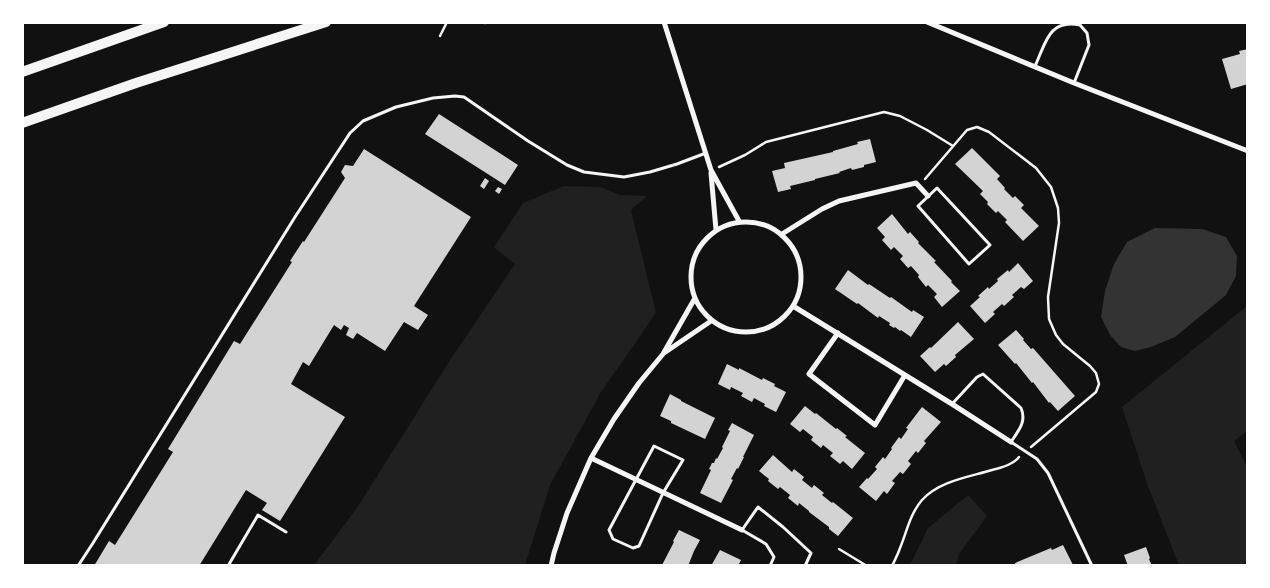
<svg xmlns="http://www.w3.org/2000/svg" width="1270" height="588" font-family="Lato,sans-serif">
  <rect width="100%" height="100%" fill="#111"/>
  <path fill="#202020" d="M564 186 600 187 620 195 647 196 631 210 656 313 601 392 550 485 525 565H314L357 508 452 357 515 264 494 247 523 203Z
    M1247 306V431L1234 441 1247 467V565H1179L1148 486 1122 407Z
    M968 495 987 516 959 554 956 565H910L928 528Z"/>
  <path fill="#333" d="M1155 228 1202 229 1226 237 1237 256 1236 276 1226 295 1175 337 1151 347 1135 351 1121 347 1110 335 1101 317 1105 291 1114 264 1127 242Z"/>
  <path fill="#d3d3d3" d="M1248 49V84L1231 89 1222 59 1240 54 1239 51Z
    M439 114 518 165 505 185 425 134Z
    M870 139 876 162 864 165V167L852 170 851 168 839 172 840 173 815 179V180L790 186 791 189 778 192 772 171 785 168 784 163 833 152V151L858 144 857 142Z
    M972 148 1000 176 997 179 1005 188 1004 189 1013 198 1015 196 1024 205 1021 208 1039 226 1023 241 1005 222 1007 220 998 211 996 213 987 204 988 202 980 194 983 191 955 164Z
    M364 149 471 217 414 306 428 315 418 330 404 322 385 351 357 333 353 339 346 335 349 328 344 325 341 330 334 325 309 366 303 362 291 384 345 417 280 521 262 510 267 503 246 490 199 566H94L109 541 115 545 173 452 168 449 234 341 240 344 292 262 290 261 303 241 304 242 345 178 341 172 345 165 353 166Z
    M485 178 489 181 484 189 480 186Z
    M498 187 502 189 499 194 495 191Z
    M892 214 908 234 910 232 919 242 918 243 936 261 934 262 952 281 951 282 960 291 942 307 934 297 937 294 928 285 926 287 918 277 919 275 911 266 908 268 900 259 903 256 894 247 891 250 882 240 885 237 877 228Z
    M1018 263 1033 281 1024 289 1021 287 1012 295 1014 297 1004 306 1002 304 993 312 995 314 985 323 970 306 980 297 978 296 988 287 989 289 998 281 997 279 1008 270 1009 272Z
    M848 270 868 285 869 284 890 298 891 297 912 312 913 310 924 317 911 337 901 330 900 331 895 327 894 328 889 325 890 323 879 316 878 318 858 303 857 304 835 289Z
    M958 322 974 339 955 355 956 357 946 366 944 364 935 372 920 356 930 347 931 348Z
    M1016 330 1024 339 1023 340 1031 349 1033 348 1075 396 1058 411 1050 402 1049 403 1033 382 1032 383 1016 363 1015 364 998 345Z
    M727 364 739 370V368L762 380 763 378 775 384 774 386 786 392 776 412 764 406 765 404 754 398 752 402 741 396 743 393 731 387 730 390 718 384Z
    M670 394 681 400V401L715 418 705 439 671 423V421L660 416Z
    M805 406 815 414 816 413 836 429 837 428 847 436 845 437 865 453 852 469 843 461 840 464 830 456 833 453 823 445 821 448 811 440 813 437 803 429 800 432 790 424Z
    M922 407 941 422 924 441 926 443 918 453 916 451 908 461 911 464 903 474 900 472 892 481 895 483 887 494 884 491 876 501 859 487 867 478 868 479 877 469 875 467 883 457 885 459 892 449 891 448 899 437 901 439 908 429 906 428Z
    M732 423 754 435 743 457H744L738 469 737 468 731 479 733 480 721 503 700 493 711 470 709 469 712 463H714L716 458 717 459 723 448 722 447 730 431 728 430Z
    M773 455 792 472 794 469 804 477 802 480 812 488 814 485 824 493 822 495 832 503 833 502 853 518 838 536 829 529V527L809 512V511L799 503 798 506 788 498 790 495 780 487 778 489 768 481 769 479 759 471Z
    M679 530 700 540 694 551 688 566 662 565 674 542 673 541Z
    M1063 545 1073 565 1072 566H1016L1015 563 1051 548 1052 550Z
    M1146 547 1150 558 1149 559 1152 566H1128L1124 555Z
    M720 550 741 560 738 566H711Z"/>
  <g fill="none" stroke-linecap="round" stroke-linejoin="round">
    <path stroke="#f5f5f5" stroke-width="2.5" d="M485 23V22
      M440 36 447 22
      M719 167 745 155 766 142 884 112 900 116 927 130 953 146
      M925 179 967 130 977 127 989 132 1036 168 1051 187 1058 208 1059 223 1048 297 1049 319 1056 335 1063 344 1090 366 1096 373 1099 384 1096 392 1031 447
      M839 549 867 566
      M892 566C895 560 898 554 900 548 907 531 910 514 922 500 939 481 969 477 992 470 1001 468 1013 465 1019 457"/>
    <path stroke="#f5f5f5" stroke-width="3" d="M1035 66C1046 43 1048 19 1080 25L1087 33 1089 45 1074 83
      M937 188 990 245 969 264 918 206Z
      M952 404 977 377 983 374 1021 408C1027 422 1018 431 1011 442L1037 459 1048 473 1092 566
      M654 446 683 460 663 493 639 546 633 548 613 539 609 530Z
      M78 566 93 543 295 217 350 133 363 121 396 107 433 98 455 96 464 97 528 141 567 165 584 172 624 177 650 172 677 164 706 153
      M228 566 258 515 286 532
      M770 566 774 557 766 544 742 530 758 507 783 527 811 553 805 566"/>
    <path stroke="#f5f5f5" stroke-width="5" d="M664 22 711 170 739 221
      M927 22 1074 83 1248 151
      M711 173 716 230
      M691 277a55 55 0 1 1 110 0a55 55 0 1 1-110 0Z
      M782 234 822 209 839 201 916 183 928 196
      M793 306 952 404 1011 442
      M838 333 809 374 875 425 905 375
      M664 353 711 321
      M591 458 742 530
      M551 566 554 553 567 513 591 458 614 419 639 383 663 354 695 298"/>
    <path stroke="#f5f5f5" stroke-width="10" d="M22 72 164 22
      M22 123 136 83 326 22"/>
  </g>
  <rect width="1270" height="588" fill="none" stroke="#ffffff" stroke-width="48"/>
</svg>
